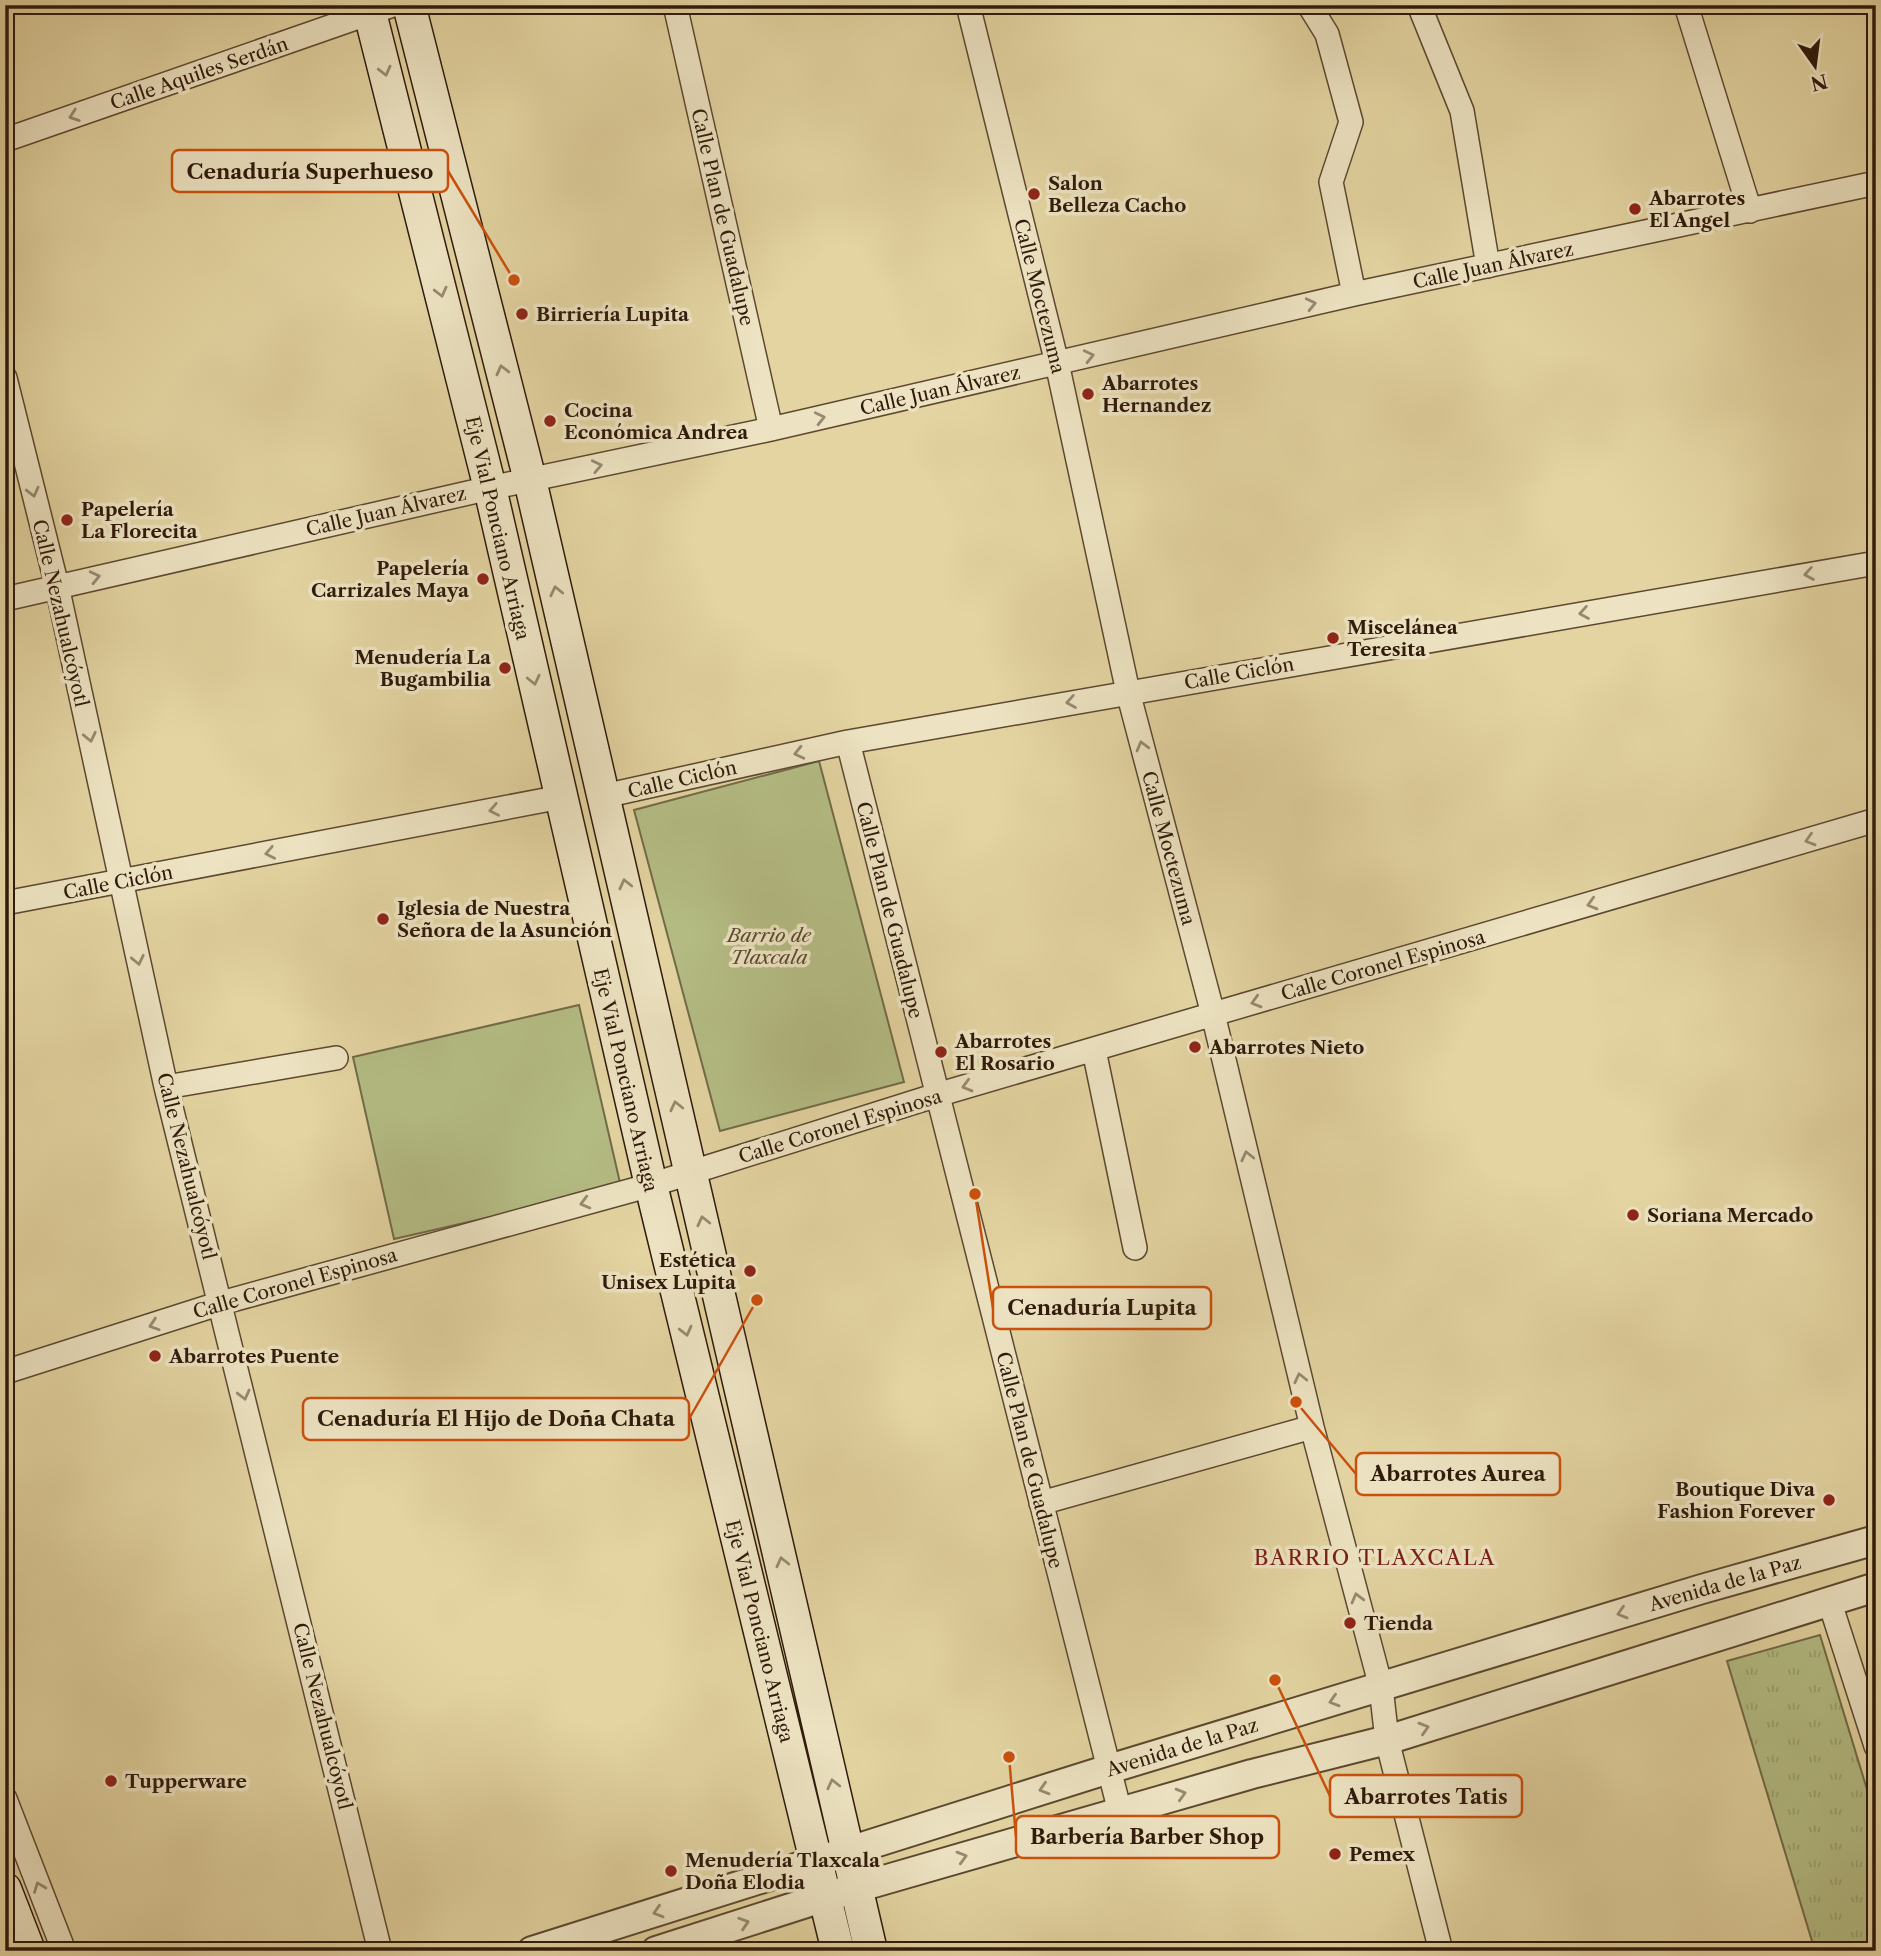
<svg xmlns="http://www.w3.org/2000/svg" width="1881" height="1956" font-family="'Libre Caslon Text',serif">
  <defs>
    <pattern id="grass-tufts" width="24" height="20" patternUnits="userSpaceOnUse" patternTransform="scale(1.75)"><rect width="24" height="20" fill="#b4bc84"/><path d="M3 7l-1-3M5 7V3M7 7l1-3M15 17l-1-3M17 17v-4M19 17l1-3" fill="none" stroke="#9ba171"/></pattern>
  </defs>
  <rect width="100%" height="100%" fill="#e3d4a1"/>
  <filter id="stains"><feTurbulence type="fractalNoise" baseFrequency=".00286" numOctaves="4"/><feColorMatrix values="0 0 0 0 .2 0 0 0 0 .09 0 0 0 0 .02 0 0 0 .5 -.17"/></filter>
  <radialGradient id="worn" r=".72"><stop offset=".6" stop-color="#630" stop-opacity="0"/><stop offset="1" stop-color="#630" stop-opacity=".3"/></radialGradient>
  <path fill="url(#grass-tufts)" stroke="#726b48" stroke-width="2" d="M1820 1635 1876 1819V1951H1815L1727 1661Z"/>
  <path fill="#b4bc84" stroke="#726b48" stroke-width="2" d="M819 761 904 1082 720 1131 634 810Z
    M579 1005 621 1187 394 1239 353 1057Z"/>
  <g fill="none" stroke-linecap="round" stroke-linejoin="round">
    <defs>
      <path id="minor" d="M675 5 771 429
        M968 5 1057 363 1128 692 1213 1014 1312 1427 1381 1687 1387 1740 1441 1951
        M1309 5 1327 34 1351 122 1331 182 1354 294
        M1419 5 1462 111 1488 266
        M1686 5 1750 211
        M5 140 393 5
        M5 378 57 586 166 1087 380 1951
        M5 599 490 488 771 429 1354 294 1876 183
        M848 742 1120 1812
        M604 796 848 742 1876 563
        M5 903 561 797
        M1094 1050 1135 1248
        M166 1087 336 1058
        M5 1372 221 1303 651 1185 937 1095 1876 820
        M1041 1503 1312 1427
        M1829 1600 1876 1746
        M5 1799 64 1951"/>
      <path id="tertiary" d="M532 1951 1109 1769 1702 1589 1876 1540
        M656 1951 825 1897 1120 1812 1252 1774 1387 1740 1876 1587"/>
      <path id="secondary" d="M368 5 490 488 651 1185 838 1951
        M409 5 530 480 871 1951
        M5 1889 29 1951"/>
    </defs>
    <use href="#minor" stroke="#5c4830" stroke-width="26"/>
    <use href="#tertiary" stroke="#5c4830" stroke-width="32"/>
    <use href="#secondary" stroke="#2f1a0b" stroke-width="35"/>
    <use href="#minor" stroke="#ede3c2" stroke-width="23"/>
    <use href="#tertiary" stroke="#ede3c2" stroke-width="28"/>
    <use href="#secondary" stroke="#ede3c2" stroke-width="32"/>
  </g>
  <defs><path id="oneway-chevron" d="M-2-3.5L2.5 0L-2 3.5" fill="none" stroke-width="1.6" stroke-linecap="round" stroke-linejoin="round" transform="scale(1.75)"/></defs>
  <g stroke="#988970">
    <use href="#oneway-chevron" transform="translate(385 71) rotate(76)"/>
    <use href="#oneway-chevron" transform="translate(74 116) rotate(161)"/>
    <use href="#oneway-chevron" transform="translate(441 292) rotate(76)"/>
    <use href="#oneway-chevron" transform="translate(1311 304) rotate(-13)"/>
    <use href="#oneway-chevron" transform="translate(1089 356) rotate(-13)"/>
    <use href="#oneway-chevron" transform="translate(502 370) rotate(-104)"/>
    <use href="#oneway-chevron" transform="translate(820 418) rotate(-13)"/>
    <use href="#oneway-chevron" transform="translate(597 466) rotate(-12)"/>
    <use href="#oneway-chevron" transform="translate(33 492) rotate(76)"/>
    <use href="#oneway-chevron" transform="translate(1809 574) rotate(170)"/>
    <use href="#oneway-chevron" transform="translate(95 577) rotate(-13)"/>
    <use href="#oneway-chevron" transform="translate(556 591) rotate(-103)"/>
    <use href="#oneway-chevron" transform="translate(1584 613) rotate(170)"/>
    <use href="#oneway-chevron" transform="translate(534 680) rotate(77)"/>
    <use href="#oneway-chevron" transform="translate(1071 702) rotate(170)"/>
    <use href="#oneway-chevron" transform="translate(90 737) rotate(78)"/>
    <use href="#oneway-chevron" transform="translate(1142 746) rotate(-105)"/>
    <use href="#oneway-chevron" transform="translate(799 753) rotate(167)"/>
    <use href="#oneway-chevron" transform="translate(494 810) rotate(169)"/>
    <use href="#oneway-chevron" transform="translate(1810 840) rotate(163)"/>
    <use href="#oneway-chevron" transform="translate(270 853) rotate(169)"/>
    <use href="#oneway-chevron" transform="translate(625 884) rotate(-103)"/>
    <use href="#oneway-chevron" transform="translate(1592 904) rotate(164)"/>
    <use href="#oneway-chevron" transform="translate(138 960) rotate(78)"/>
    <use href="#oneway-chevron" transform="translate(1256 1002) rotate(164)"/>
    <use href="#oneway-chevron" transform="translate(967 1086) rotate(164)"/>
    <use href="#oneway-chevron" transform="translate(676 1106) rotate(-103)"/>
    <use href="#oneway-chevron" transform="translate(1247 1156) rotate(-103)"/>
    <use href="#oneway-chevron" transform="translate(585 1203) rotate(165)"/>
    <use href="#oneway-chevron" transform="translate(703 1221) rotate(-103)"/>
    <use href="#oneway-chevron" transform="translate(154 1325) rotate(162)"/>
    <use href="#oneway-chevron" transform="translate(686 1331) rotate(76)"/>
    <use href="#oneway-chevron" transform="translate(1300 1378) rotate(-103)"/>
    <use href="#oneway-chevron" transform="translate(244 1395) rotate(76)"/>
    <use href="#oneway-chevron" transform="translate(782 1562) rotate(-103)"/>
    <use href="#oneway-chevron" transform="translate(1357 1598) rotate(-105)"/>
    <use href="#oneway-chevron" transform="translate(1622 1613) rotate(163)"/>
    <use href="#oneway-chevron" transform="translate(1334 1701) rotate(163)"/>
    <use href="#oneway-chevron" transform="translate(1424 1728) rotate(-17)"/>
    <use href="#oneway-chevron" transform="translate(833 1784) rotate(-103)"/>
    <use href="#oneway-chevron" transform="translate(1044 1789) rotate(163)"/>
    <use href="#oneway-chevron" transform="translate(1181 1794) rotate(-16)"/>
    <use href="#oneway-chevron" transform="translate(962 1857) rotate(-16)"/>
    <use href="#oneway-chevron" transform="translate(39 1887) rotate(-111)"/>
    <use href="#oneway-chevron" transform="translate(658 1912) rotate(163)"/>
    <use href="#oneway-chevron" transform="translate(744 1923) rotate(-18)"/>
  </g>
  <g fill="#8f2418" stroke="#ede3c2" stroke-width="2.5">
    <circle cx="1034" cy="194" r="7"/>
    <circle cx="1635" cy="209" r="7"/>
    <circle cx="522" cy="314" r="7"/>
    <circle cx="1088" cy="394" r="7"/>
    <circle cx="550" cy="421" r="7"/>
    <circle cx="67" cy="520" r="7"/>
    <circle cx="483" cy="579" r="7"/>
    <circle cx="1333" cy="638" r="7"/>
    <circle cx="505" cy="668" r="7"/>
    <circle cx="383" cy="919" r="7"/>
    <circle cx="1195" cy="1047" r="7"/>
    <circle cx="941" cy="1052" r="7"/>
    <circle cx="1633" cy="1215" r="7"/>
    <circle cx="750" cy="1271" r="7"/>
    <circle cx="155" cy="1356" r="7"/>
    <circle cx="1829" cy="1500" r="7"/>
    <circle cx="1350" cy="1623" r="7"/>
    <circle cx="111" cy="1781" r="7"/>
    <circle cx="1335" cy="1854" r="7"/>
    <circle cx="671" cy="1871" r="7"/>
  </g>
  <g text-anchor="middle" stroke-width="7" stroke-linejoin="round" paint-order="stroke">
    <g font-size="19" fill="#2f1a0b" stroke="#ede3c2">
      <text transform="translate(199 73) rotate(-19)" y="7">Calle Aquiles Serdán</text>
      <text transform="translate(723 217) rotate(77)" y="7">Calle Plan de Guadalupe</text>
      <text transform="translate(1493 265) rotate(-12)" y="7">Calle Juan Álvarez</text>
      <text transform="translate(1040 296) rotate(76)" y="7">Calle Moctezuma</text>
      <text transform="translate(940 390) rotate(-13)" y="7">Calle Juan Álvarez</text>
      <text transform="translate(386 511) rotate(-13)" y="7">Calle Juan Álvarez</text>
      <text transform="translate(498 528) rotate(77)" y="7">Eje Vial Ponciano Arriaga</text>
      <text transform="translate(61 613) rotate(77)" y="7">Calle Nezahualcóyotl</text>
      <text transform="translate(1239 673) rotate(-10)" y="7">Calle Ciclón</text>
      <text transform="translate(682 779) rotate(-13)" y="7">Calle Ciclón</text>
      <text transform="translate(1169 848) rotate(75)" y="7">Calle Moctezuma</text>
      <text transform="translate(118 882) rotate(-11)" y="7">Calle Ciclón</text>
      <text transform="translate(890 910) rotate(76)" y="7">Calle Plan de Guadalupe</text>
      <text transform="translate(1383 965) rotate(-16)" y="7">Calle Coronel Espinosa</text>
      <text transform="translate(626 1080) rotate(77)" y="7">Eje Vial Ponciano Arriaga</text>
      <text transform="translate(840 1126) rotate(-17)" y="7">Calle Coronel Espinosa</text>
      <text transform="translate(187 1166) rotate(76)" y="7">Calle Nezahualcóyotl</text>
      <text transform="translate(295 1283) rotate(-16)" y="7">Calle Coronel Espinosa</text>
      <text transform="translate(1030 1460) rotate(76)" y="7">Calle Plan de Guadalupe</text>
      <text transform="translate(1725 1583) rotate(-16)" y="7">Avenida de la Paz</text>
      <text transform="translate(760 1631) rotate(76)" y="7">Eje Vial Ponciano Arriaga</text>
      <text transform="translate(323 1716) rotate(76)" y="7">Calle Nezahualcóyotl</text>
      <text transform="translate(1182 1747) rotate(-17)" y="7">Avenida de la Paz</text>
    </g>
    <g font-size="19" font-weight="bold" fill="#2f1a0b" stroke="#ede3c2" text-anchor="start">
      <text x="1048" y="190">Salon<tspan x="1048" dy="22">Belleza Cacho</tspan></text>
      <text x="1649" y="205">Abarrotes<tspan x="1649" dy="22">El Angel</tspan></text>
      <text x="536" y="321">Birriería Lupita</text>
      <text x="1102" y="390">Abarrotes<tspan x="1102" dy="22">Hernandez</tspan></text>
      <text x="564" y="417">Cocina<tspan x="564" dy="22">Económica Andrea</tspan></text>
      <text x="81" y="516">Papelería<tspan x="81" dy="22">La Florecita</tspan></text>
      <text x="469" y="575" text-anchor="end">Papelería<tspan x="469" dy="22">Carrizales Maya</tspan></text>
      <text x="1347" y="634">Miscelánea<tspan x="1347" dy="22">Teresita</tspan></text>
      <text x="491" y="664" text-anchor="end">Menudería La<tspan x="491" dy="22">Bugambilia</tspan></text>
      <text x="397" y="915">Iglesia de Nuestra<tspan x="397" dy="22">Señora de la Asunción</tspan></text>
      <text x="955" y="1048">Abarrotes<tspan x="955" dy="22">El Rosario</tspan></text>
      <text x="1209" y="1054">Abarrotes Nieto</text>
      <text x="1647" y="1222">Soriana Mercado</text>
      <text x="736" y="1267" text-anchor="end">Estética<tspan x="736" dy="22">Unisex Lupita</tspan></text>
      <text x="169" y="1363">Abarrotes Puente</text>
      <text x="1815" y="1496" text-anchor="end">Boutique Diva<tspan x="1815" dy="22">Fashion Forever</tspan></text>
      <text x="1364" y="1630">Tienda</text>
      <text x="125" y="1788">Tupperware</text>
      <text x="1349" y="1861">Pemex</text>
      <text x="685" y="1867">Menudería Tlaxcala<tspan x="685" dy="22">Doña Elodia</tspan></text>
    </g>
    <g font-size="19" font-style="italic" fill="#574b2f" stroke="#ede3c2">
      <text x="769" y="942">Barrio de<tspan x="769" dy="22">Tlaxcala</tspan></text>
    </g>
    <g font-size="21" letter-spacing="2" fill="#7a1f14" stroke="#ede3c2">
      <text x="1375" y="1565">BARRIO TLAXCALA</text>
    </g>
  </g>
  <path fill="none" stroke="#cc500c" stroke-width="2.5" d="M514 280L448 171M975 1194L993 1308M757 1300L689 1419M1296 1402L1356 1474M1275 1680L1330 1796M1009 1757L1016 1837"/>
  <g fill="#cc500c" stroke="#ede3c2" stroke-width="2.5">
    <circle cx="514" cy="280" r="7"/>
    <circle cx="975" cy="1194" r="7"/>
    <circle cx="757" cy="1300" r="7"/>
    <circle cx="1296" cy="1402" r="7"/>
    <circle cx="1275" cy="1680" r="7"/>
    <circle cx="1009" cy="1757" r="7"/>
  </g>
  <g fill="#ede3c2" stroke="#cc500c" stroke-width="2.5">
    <rect x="172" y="150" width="276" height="42" rx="7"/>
    <rect x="993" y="1287" width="218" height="42" rx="7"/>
    <rect x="303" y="1398" width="386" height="42" rx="7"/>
    <rect x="1356" y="1453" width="204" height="42" rx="7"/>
    <rect x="1330" y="1775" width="192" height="42" rx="7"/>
    <rect x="1016" y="1816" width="263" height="42" rx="7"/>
  </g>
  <g font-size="21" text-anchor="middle" font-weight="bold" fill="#2f1a0b">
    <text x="310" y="179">Cenaduría Superhueso</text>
    <text x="1102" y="1315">Cenaduría Lupita</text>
    <text x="496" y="1426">Cenaduría El Hijo de Doña Chata</text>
    <text x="1458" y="1481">Abarrotes Aurea</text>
    <text x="1426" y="1804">Abarrotes Tatis</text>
    <text x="1147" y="1844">Barbería Barber Shop</text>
  </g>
  <rect width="1881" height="1956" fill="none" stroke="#e3d4a1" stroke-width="28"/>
  <rect x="7" y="7" width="1867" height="1942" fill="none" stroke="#2f1a0b" stroke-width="3.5"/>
  <rect x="14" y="14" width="1853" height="1928" fill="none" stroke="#2f1a0b" stroke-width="2"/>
  <g transform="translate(1815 66) rotate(166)" stroke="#ede3c2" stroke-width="5" paint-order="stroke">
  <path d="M0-5L12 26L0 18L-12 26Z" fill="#2f1a0b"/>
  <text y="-10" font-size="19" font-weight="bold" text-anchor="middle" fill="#2f1a0b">N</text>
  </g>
  <rect width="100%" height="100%" filter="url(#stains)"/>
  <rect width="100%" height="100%" fill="url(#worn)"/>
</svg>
